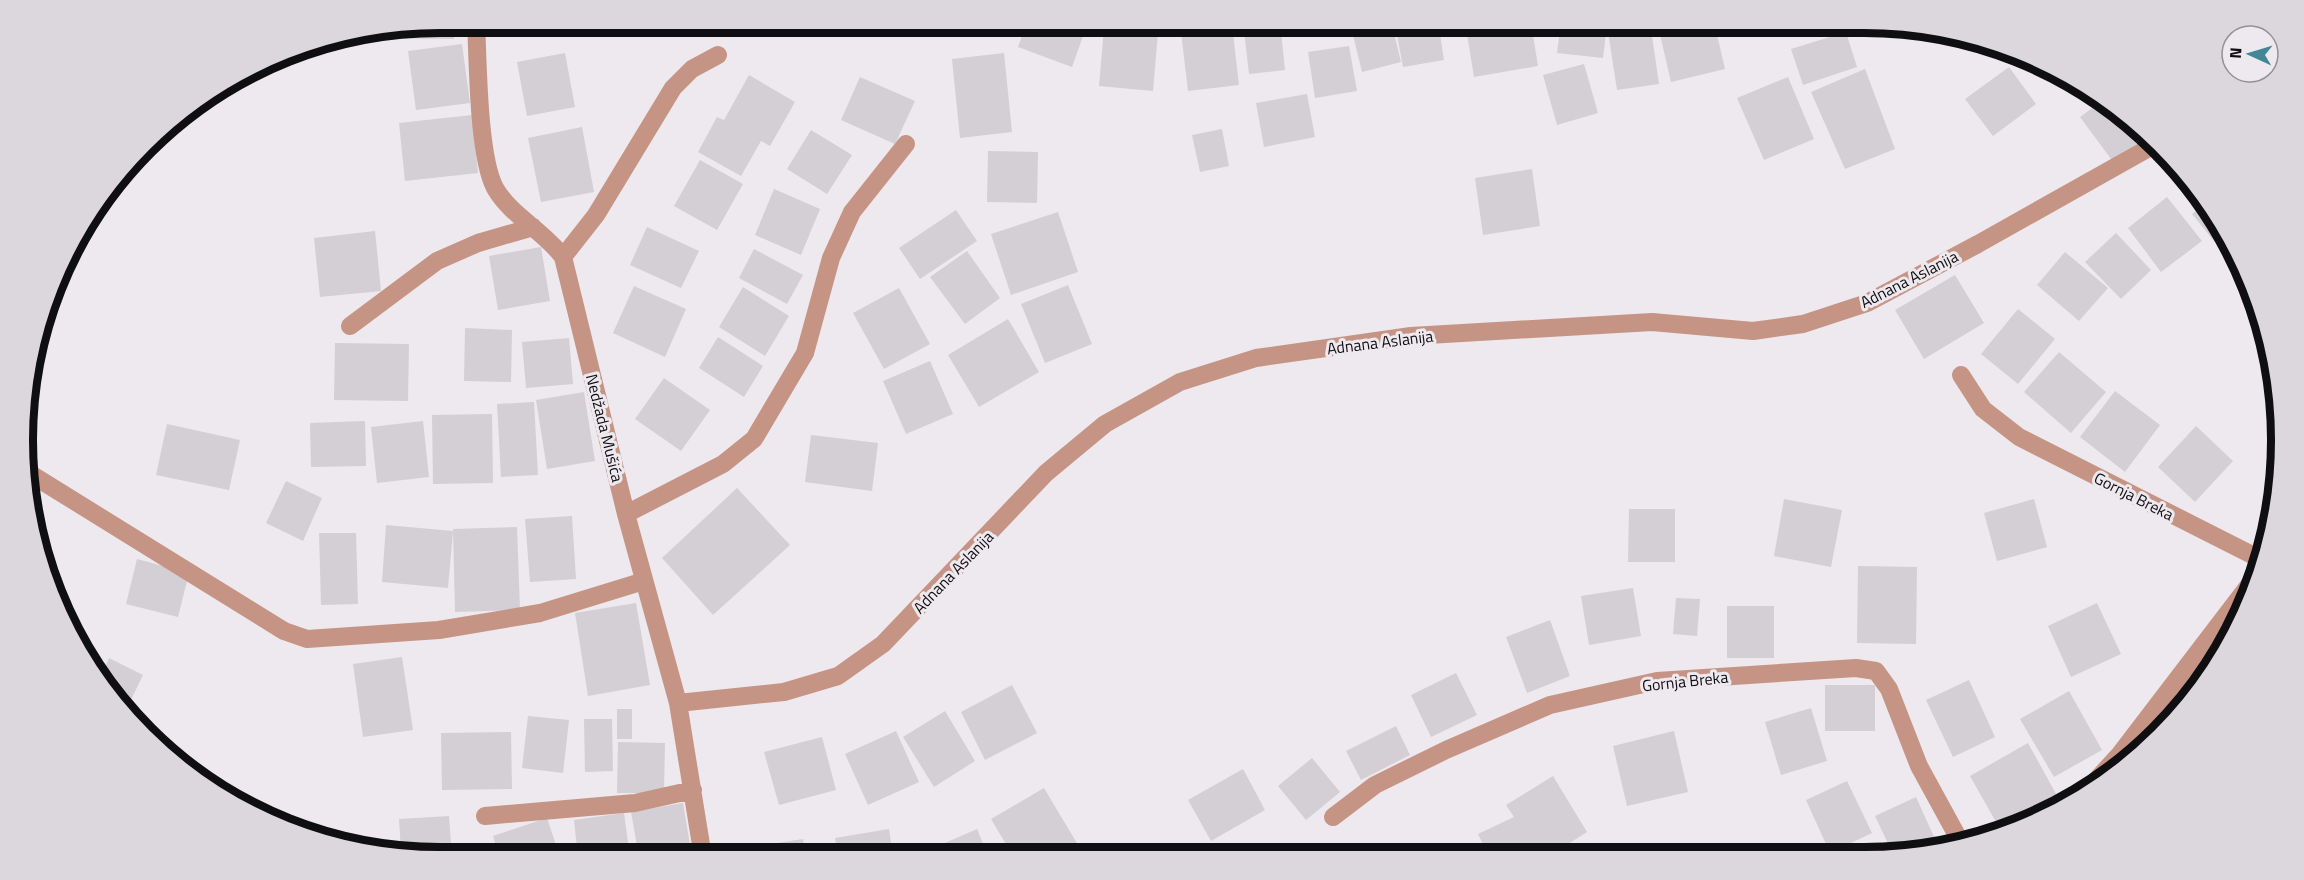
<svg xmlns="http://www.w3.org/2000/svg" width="2304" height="880" font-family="'Titillium Web',sans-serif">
  <rect width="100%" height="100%" fill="#ede9ee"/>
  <path fill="#d3cfd4" d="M440 22H454V39L366 38V35Z
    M521 22H566V24L522 31Z
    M1027 22H1088L1072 67 1018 47Z
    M1243 22H1280L1285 70 1249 74Z
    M1403 22H1438L1444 60 1403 67 1395 24Z
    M1561 22 1607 25 1603 58 1557 53Z
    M1623 22H1650L1659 84 1617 90 1607 25Z
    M1690 22H1714L1725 69 1671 82 1659 30Z
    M1531 23 1538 66 1474 77 1467 34Z
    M1232 25 1239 85 1188 91 1181 32Z
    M1392 25 1401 62 1362 72 1353 35Z
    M1104 28 1158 33 1153 91 1099 86Z
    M1846 32 1857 67 1803 85 1791 49Z
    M462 44 470 103 416 110 408 51Z
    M1349 46 1357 91 1315 98 1308 52Z
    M565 53 575 107 527 116 517 62Z
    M1004 53 1012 132 960 138 952 59Z
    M1584 64 1598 113 1557 125 1543 75Z
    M2009 67 2036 104 1993 136 1965 99Z
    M1865 69 1895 149 1845 169 1811 92Z
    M749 75 795 102 770 146 761 141 741 176 698 152 717 117 724 120Z
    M860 77 915 101 895 144 841 120Z
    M1788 77 1814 139 1764 160 1737 98Z
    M1307 94 1315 137 1264 147 1256 103Z
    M2103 100 2118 109 2149 137 2114 163 2080 117Z
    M472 115 478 173 405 181 399 123Z
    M582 127 594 192 541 202 528 138Z
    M1222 129 1229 166 1200 172 1192 135Z
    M811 130 852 155 827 194 787 169Z
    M988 151 1038 152 1037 203 987 202Z
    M700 160 743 184 717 230 674 206Z
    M1532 169 1540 226 1483 235 1475 178Z
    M774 189 820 209 801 255 755 235Z
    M2167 197 2202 241 2161 272 2128 228Z
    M2206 203 2226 232 2234 250 2226 256 2192 214Z
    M956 210 977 241 920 279 899 248Z
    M1058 212 1078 272 1011 295 991 234Z
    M647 227 699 251 681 288 630 265Z
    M375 231 381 291 320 297 314 238Z
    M2116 233 2151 270 2121 299 2085 262Z
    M541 247 550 301 498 310 489 256Z
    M754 249 803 275 787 304 739 278Z
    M967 251 1000 298 965 324 930 277Z
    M2065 252 2108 288 2079 321 2037 285Z
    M1955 275 1984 323 1924 359 1895 310Z
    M1068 285 1092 344 1045 363 1021 304Z
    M634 286 686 309 665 357 613 333Z
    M743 287 789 316 765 356 719 327Z
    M899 288 930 344 884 369 853 313Z
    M2018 309 2055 339 2018 384 1981 354Z
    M1008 319 1039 372 979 407 948 355Z
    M465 328 512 330 511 382 464 381Z
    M718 337 763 366 744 397 699 368Z
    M569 338 573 384 526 388 522 342Z
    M335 343 409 344 408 401 334 400Z
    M2059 352 2106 392 2071 433 2024 392Z
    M930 361 953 414 906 434 883 381Z
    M664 378 710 410 681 451 635 419Z
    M2115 391 2160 425 2125 472 2080 437Z
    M584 392 595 461 547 469 536 400Z
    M534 402 538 475 501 477 497 404Z
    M492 414 493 483 433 484 432 415Z
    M365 421 366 466 311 467 310 423Z
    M423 421 429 477 377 483 371 427Z
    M167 424 240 440 229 490 156 475Z
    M2196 426 2233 461 2195 502 2158 467Z
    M811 435 878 443 872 491 805 482Z
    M286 481 322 498 303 541 266 523Z
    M737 488 790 545 713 615 662 558Z
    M1784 499 1842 510 1831 567 1774 556Z
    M2034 499 2047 547 1997 561 1984 513Z
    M1629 509H1675V562H1628Z
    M572 516 576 579 530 582 525 519Z
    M386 525 453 531 448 588 382 582Z
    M517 527 520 610 455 612 453 529Z
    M319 533H356L358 604 321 605Z
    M137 559 189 573 178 617 126 604Z
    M1858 566 1917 567 1916 644 1857 643Z
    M1633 588 1641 636 1589 645 1581 596Z
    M1676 598 1700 599 1697 636 1673 634Z
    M636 603 650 685 588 696 575 613Z
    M2097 603 2121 654 2071 677 2048 626Z
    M1727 606H1774V658H1727Z
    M1550 620 1570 676 1527 693 1506 637Z
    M84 655 104 666 98 677 93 672Z
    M402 657 413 730 363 737 353 664Z
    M109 658 143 675 127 708 100 679Z
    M1456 673 1477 715 1431 737 1411 695Z
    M1969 680 1995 737 1953 757 1926 700Z
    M1012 685 1037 733 985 760 961 712Z
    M1825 685H1875V731H1825Z
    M2069 691 2102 750 2054 777 2020 719Z
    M1811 708 1827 761 1781 775 1765 722Z
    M617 709H632V739H617Z
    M945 711 975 761 934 787 903 737Z
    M528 716 569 720 563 773 522 768Z
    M584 719H612L613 771 585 772Z
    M1396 726 1410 755 1361 780 1346 751Z
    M896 731 919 782 868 805 845 754Z
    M1674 731 1688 792 1627 806 1613 746Z
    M511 732 512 789 442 790 441 733Z
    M822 737 836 790 779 805 764 752Z
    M618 742 665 743 664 793H617Z
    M2028 743 2061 803 2030 820 2000 829 1970 776Z
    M1312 758 1340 792 1306 820 1278 786Z
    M1243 769 1265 810 1211 841 1188 800Z
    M1553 776 1587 832 1551 855H1488L1478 834 1514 817 1506 805Z
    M1847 781 1872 833 1830 853 1806 800Z
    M1044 788 1081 850 1072 856H1013L991 819Z
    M1916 797 1939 848 1919 854H1893L1875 816Z
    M683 803 692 857H639L631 812Z
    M624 813 630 857H578L574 820Z
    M449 816 452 857 401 852 399 819Z
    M547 818 560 857H499L493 836Z
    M889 829 893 856 838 857 835 838Z
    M977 829 988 856H924L922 853Z
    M803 839 806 857H758L757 846Z
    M1376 847 1385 855H1369Z"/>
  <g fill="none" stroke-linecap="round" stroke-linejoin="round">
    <path stroke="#c69484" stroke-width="18" d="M476 22C478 62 478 156 495 188 511 216 544 231 563 257L626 514 678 703 703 857
      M563 257 596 215 673 88 692 69 718 55
      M350 326 437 261 478 243 533 227
      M1961 375 1983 409 2019 437 2262 560
      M29 473 284 631 307 639 439 630 540 613 644 581
      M626 514 723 464 754 439 805 353 831 258 852 212 906 144
      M678 703 784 692 838 676 883 644 1046 473 1105 424 1180 382 1256 358 1411 336 1652 322 1753 331 1803 324 1867 303 1978 244 2156 144
      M2089 788 2120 754 2256 576
      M485 816 635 803 693 790
      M1333 817 1375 785 1446 750 1550 705 1657 681 1856 668 1876 671 1889 689 1919 766 1960 841"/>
  </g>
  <g text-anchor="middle" stroke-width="6" stroke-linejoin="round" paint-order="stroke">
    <g font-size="16" fill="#0f0e10" stroke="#ede9ee">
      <text transform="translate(1909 279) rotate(-27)" y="6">Adnana Aslanija</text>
      <text transform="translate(1380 342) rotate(-7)" y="6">Adnana Aslanija</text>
      <text transform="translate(605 428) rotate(76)" y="6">Nedžada Mušića</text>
      <text transform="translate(2134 496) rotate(27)" y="6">Gornja Breka</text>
      <text transform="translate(953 572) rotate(-46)" y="6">Adnana Aslanija</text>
      <text transform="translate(1685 681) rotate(-6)" y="6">Gornja Breka</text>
    </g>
  </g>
  <path d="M0 0H2304V880H0ZM440 33H1864A407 407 0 0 1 2271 440V440A407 407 0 0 1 1864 847H440A407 407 0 0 1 33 440V440A407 407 0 0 1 440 33Z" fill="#dbd7dc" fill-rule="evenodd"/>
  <path fill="none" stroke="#0f0e10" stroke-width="8" d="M440 33H1864A407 407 0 0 1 2271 440V440A407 407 0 0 1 1864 847H440A407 407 0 0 1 33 440V440A407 407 0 0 1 440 33Z"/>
  <g transform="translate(2250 54) rotate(274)"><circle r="28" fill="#ede9ee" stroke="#949195" stroke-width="1.5"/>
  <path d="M0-4.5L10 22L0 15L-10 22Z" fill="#438696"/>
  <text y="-9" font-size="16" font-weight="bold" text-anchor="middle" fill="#0f0e10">N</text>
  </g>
</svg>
